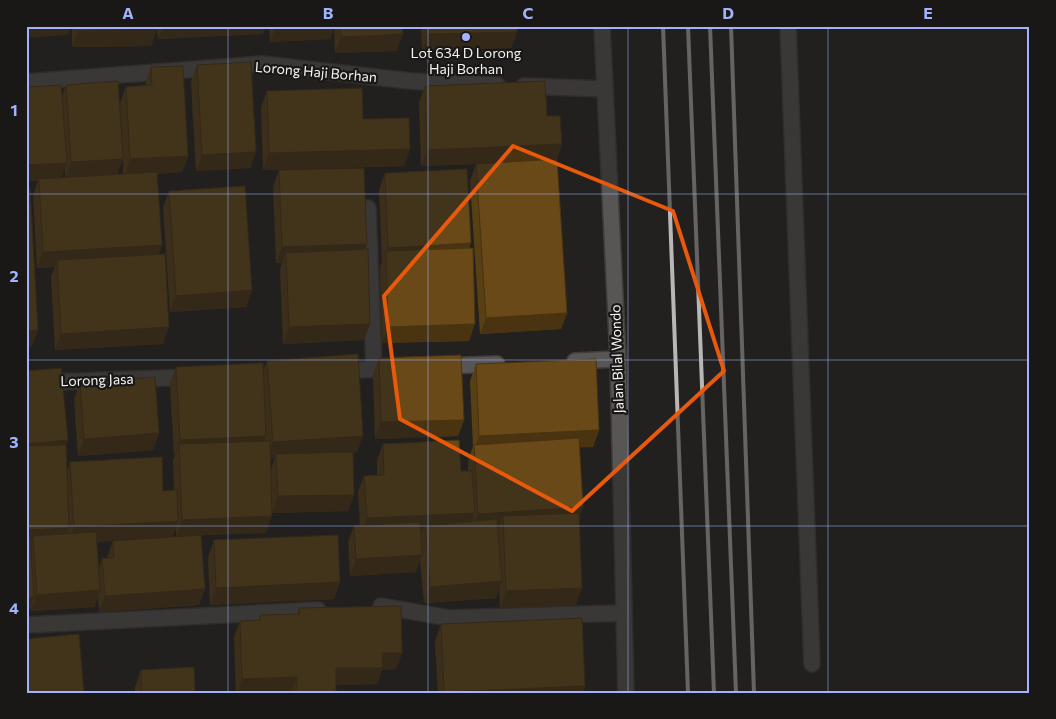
<svg xmlns="http://www.w3.org/2000/svg" width="1056" height="719" font-family="Commissioner,sans-serif">
  <rect width="100%" height="100%" fill="#23211f"/>
  <g fill="none" stroke-linecap="round" stroke-linejoin="round">
    <defs>
      <path id="minor" d="M602 26 618 359 626 693
        M788 26 812 664
        M26 82 262 64 410 81 497 85
        M524 86 605 89
        M368 208 374 369
        M575 361 618 359
        M442 366 497 364
        M340 371 395 368
        M26 383 192 377
        M381 606 449 618 624 613
        M26 625 318 610"/>
    </defs>
    <use href="#minor" stroke="#3f3e3c" stroke-width="18"/>
    <use href="#minor" stroke="#585654" stroke-width="15"/>
    <path stroke="#b8b7b6" stroke-width="4" d="M663 26 688 693
      M688 26 714 693
      M710 26 736 693
      M731 26 754 693"/>
  </g>
  <path fill="#593f14" fill-rule="evenodd" d="M72 26H157L151 46 72 47Z
    M157 26H266L263 34 158 39Z
    M269 26H402L397 51 335 53 334 28 330 39 270 42Z
    M421 26H517V32L511 48 422 51Z
    M197 65 256 152 250 168 196 171 191 82Z
    M151 67 188 156 182 172 157 174 162 245 158 254 163 344 55 350 51 276 55 267 37 268 33 195 38 181 62 96 66 85 122 139 120 103 126 87 145 85ZM123 159V174H117ZM65 168V177L61 178Z
    M425 86 547 116 556 159 567 313 561 329 480 334 470 181 476 164 499 163 421 166 419 103Z
    M267 91 363 119 410 149 404 166 263 170 261 108Z
    M279 170 365 249 370 324 364 340 283 344 280 269 282 263H276L273 187Z
    M385 173 470 248 469 341 382 343 380 268 382 262 379 190Z
    M169 191 252 290 246 307 170 312 163 208Z
    M379 358 464 420 458 436 375 439 373 374Z
    M267 361 357 452 353 453 354 495 348 511 272 513 266 533 201 535 199 605 99 612 98 597 94 607 31 611V606L28 614 26 371 68 440 66 446 67 472 70 462 163 491 174 490 173 460 175 456H174L170 383 176 367 263 371ZM271 458H275L271 469ZM176 528V536L172 537ZM113 541 107 558H102L99 568 97 542Z
    M476 364 599 430 593 447H579L583 507 579 517 576 605 500 608 499 588 496 598 424 603 420 560 416 572 350 576 348 542 354 526 360 525 358 492 364 476 377 475V460L383 444 461 471H468V461L473 446 470 381Z
    M80 383 159 433 153 450 78 456 74 400Z
    M214 540 340 582 334 599 210 605 208 557Z
    M299 608 402 653 396 669 382 670 377 684 336 685V693H236L234 637 240 621 258 620 260 615 297 614Z
    M441 624 583 693H438L435 641Z
    M141 670 195 693H135V687Z"/>
  <path fill="#493310" d="M26 26H71L67 35 26 38Z
    M163 26H266L263 34 158 39Z
    M276 26H334L330 39 270 42Z
    M157 29 151 46 72 47 78 31Z
    M517 32 511 48 422 51 428 34Z
    M403 34 397 51 335 53 341 37Z
    M562 144 556 161 421 166 427 150Z
    M410 149 404 166 263 170 269 153Z
    M256 152 250 168 196 171 202 155Z
    M188 156 182 172 124 176 130 159Z
    M123 159 117 175 65 179 71 162Z
    M67 163 61 179H39L38 181H26V165Z
    M471 243 465 260 386 254 388 248Z
    M367 244 361 260 286 253 282 263H276L282 247Z
    M162 245 156 261 57 260 55 267 37 268 43 252Z
    M252 290 246 307 170 312 176 296Z
    M567 313 561 329 480 334 486 318Z
    M370 324 364 340 283 344 289 327Z
    M475 324 469 341 382 343 388 327Z
    M169 327 163 344 55 350 61 334Z
    M38 330 32 346 26 347V331Z
    M464 420 458 436 375 439 381 422Z
    M599 430 593 447 473 452 479 436Z
    M159 433 153 450 78 456 84 439Z
    M266 436 260 453 179 444 175 456H174L180 440Z
    M363 436 357 452 277 458 276 454 275 458 267 459 273 442Z
    M68 440 62 457 26 460V444Z
    M354 495 348 511 272 513 278 496Z
    M583 507 577 524 503 516 498 529 472 531 478 514Z
    M475 513 469 529 425 526 423 531 361 534 367 518Z
    M272 516 266 533 176 536 182 520Z
    M178 521 172 538 68 543 74 527Z
    M69 528 63 545 33 536 30 546H26V530Z
    M422 555 416 572 350 576 356 559Z
    M502 581 496 598 424 603 430 587Z
    M340 582 334 599 210 605 216 588Z
    M582 588 576 605 500 608 506 591Z
    M205 589 199 605 99 612 105 596Z
    M100 590 94 607 31 611 37 595Z
    M34 597 28 614H26V598Z
    M382 653H402L396 669 382 670 377 684 330 685 336 668Z
    M297 677 291 693H237L242 679Z
    M585 686 583 693H444V692Z"/>
  <path fill="#684917" stroke="#493310" d="M78 26H157V29L78 31Z
    M340 26H402L403 34 341 37Z
    M427 26H517V32L428 34Z
    M251 62 256 152 202 155 197 65Z
    M183 66 188 156 130 159 126 87 152 85 151 67Z
    M118 81 123 159 71 162 66 85Z
    M545 81 547 116H560L562 144 427 150 425 86Z
    M61 85 67 163 26 165V87Z
    M362 88 363 119 409 118 410 149 269 153 267 91Z
    M557 159 567 313 486 318 476 164Z
    M364 168 367 244 282 247 279 170Z
    M467 169 471 243 388 248 385 173Z
    M157 172 162 245 43 252 39 179Z
    M245 186 252 290 176 296 169 191Z
    M26 189H30L38 330 26 331Z
    M473 248 475 324 388 327 386 251Z
    M368 249 370 324 289 327 286 253Z
    M165 254 169 327 61 334 57 260Z
    M358 354 363 436 273 442 267 361Z
    M461 355 464 420 381 422 379 358Z
    M596 359 599 430 479 436 476 364Z
    M263 363 266 436 180 440 176 367Z
    M61 368 68 440 26 444V371Z
    M155 377 159 433 84 439 80 383Z
    M579 438 583 507 478 514 474 445Z
    M459 440 461 471H472L475 513 367 518 364 476 384 475 383 444Z
    M270 441 272 516 182 520 179 444Z
    M66 445 69 528 26 530V446Z
    M353 452 354 495 278 496 276 454Z
    M162 457 163 491 177 490 178 521 74 527 70 462Z
    M579 513 582 588 506 591 503 516Z
    M497 519 502 581 430 587 425 526Z
    M420 522 422 555 356 559 354 526Z
    M96 532 100 590 37 595 33 536Z
    M26 535H30L34 597 26 598Z
    M201 535 205 589 105 596 102 558H114L113 541Z
    M338 535 340 582 216 588 214 540Z
    M401 606 402 653H382L383 668H336V693H297V677L242 679 240 621 260 620V615L300 614 299 608Z
    M582 618 585 686 444 692 441 624Z
    M79 634 84 693H26V639Z
    M194 667 195 693H142L141 670Z"/>
  <path d="M0 0H1056V719H0ZM513 146 673 211 724 371 572 511 400 419 384 296Z" fill="#23211f" fill-opacity=".55" fill-rule="evenodd"/>
  <path fill="none" stroke="#e8590c" stroke-width="4" stroke-linejoin="round" d="M513 146 673 211 724 371 572 511 400 419 384 296Z"/>
  <path fill="none" stroke="#a3b2fc" stroke-width="1" stroke-opacity="0.55" d="M228 26V693M428 26V693M628 26V693M828 26V693M26 194H1030M26 360H1030M26 526H1030"/>
  <circle fill="#a3b2fc" stroke="#191816" stroke-width="2" cx="466" cy="37" r="5"/>
  <g text-anchor="middle" stroke-width="4.5" stroke-linejoin="round" paint-order="stroke">
    <g font-size="14" fill="#f4f3f2" stroke="#191816">
      <text x="466" y="58">Lot 634 D Lorong<tspan x="466" dy="16">Haji Borhan</tspan></text>
    </g>
    <g font-size="14" fill="#f4f3f2" stroke="#191816">
      <text transform="translate(316 72) rotate(5)" y="5">Lorong Haji Borhan</text>
      <text transform="translate(617 359) rotate(-92)" y="5">Jalan Bilal Wondo</text>
      <text transform="translate(97 380) rotate(-2)" y="5">Lorong Jasa</text>
    </g>
  </g>
  <rect width="1056" height="719" fill="none" stroke="#191816" stroke-width="55"/>
  <rect x="28" y="28" width="1000" height="664" fill="none" stroke="#a3b2fc" stroke-width="2"/>
  <g font-size="16" text-anchor="middle" font-weight="bold" fill="#a3b2fc">
    <text x="128" y="19">A</text>
    <text x="328" y="19">B</text>
    <text x="528" y="19">C</text>
    <text x="728" y="19">D</text>
    <text x="928" y="19">E</text>
    <text x="14" y="116">1</text>
    <text x="14" y="282">2</text>
    <text x="14" y="448">3</text>
    <text x="14" y="614">4</text>
  </g>
</svg>
